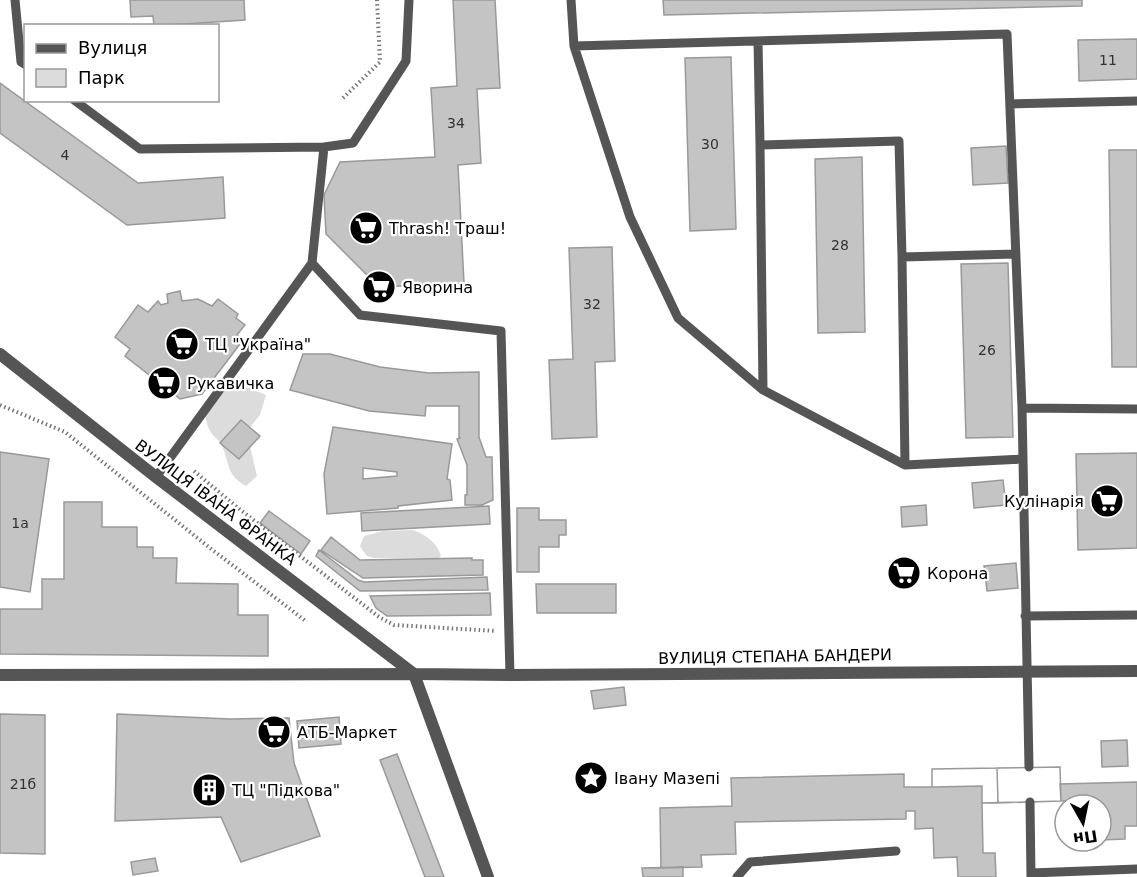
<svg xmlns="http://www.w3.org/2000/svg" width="1137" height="877" font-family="'DejaVu Sans',sans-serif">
  <rect width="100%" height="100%" fill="#fff"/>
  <path fill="#dcdcdc" d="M230 385 249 388 266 395 260 415 251 426 249 442 257 476 246 486C226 475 230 464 222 446 220 440 213 437 210 431 205 422 205 412 204 403Z
    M413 530C426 535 437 542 441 556L439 558H374L367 556 360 546 364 536 383 531Z"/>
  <path fill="#c4c4c4" stroke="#999" stroke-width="1.5" fill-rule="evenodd" d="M130 0H244L245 20 154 26 153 16 131 17Z
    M453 0H495L500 88 477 89 481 163 458 165 464 283 379 287 326 234 324 195 340 162 435 157 431 88 457 86Z
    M663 0H1082V6L664 15Z
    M1137 39V79L1079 81 1078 40Z
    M731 57 736 229 690 231 685 58Z
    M0 83 138 183 223 177 225 218 127 225 0 133Z
    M1006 146 1008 183 973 185 971 148Z
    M1109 150H1137V367H1112Z
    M862 157 865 332 818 333 815 159Z
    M612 247 615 361 595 362 597 437 552 439 549 360 573 359 569 248Z
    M1008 263 1013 437 966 438 961 264Z
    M180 291 182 301 198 299 212 306 218 299 238 314 236 318 245 325 237 335 243 340 202 394 180 399 125 356 130 349 115 337 138 305 148 312 158 301 161 305 168 303 167 294Z
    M303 354H330L380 367 429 373 479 372V437L486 457H492L493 500 482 505H465V495H467V465L457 439 461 438H459V406H426L425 416 369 411 290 390Z
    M241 420 260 436 239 459 220 443Z
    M333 427 452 444 447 479 450 480 452 500 398 506V508L327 514 324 474ZM363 468 397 472V476L363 479Z
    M0 452 49 459 30 592 0 587Z
    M1137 453V548L1078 550 1076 454Z
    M1003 480 1006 505 974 508 972 483Z
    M64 502H102V527H137V547H153V558H177L176 583 238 584V615H268V656L0 654V609H42V579H64Z
    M926 505 927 525 902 527 901 507Z
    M489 506 490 524 362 531 361 513Z
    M517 508H539V520H566V535H559V547H539V572H517Z
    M269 511 310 541 301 554 260 523Z
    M331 537 360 560 472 558V560H483V575L363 578 321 550Z
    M319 550 358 580 364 582 487 577 488 590 360 591 316 556Z
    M1016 563 1018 588 987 591 984 566Z
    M536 584H616V613H537Z
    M490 593 491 615 387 616 376 608 370 596Z
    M624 687 626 705 594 709 591 691Z
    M0 714 45 715V854L0 853Z
    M117 714 230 719 289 718 294 763 320 836 241 862 221 817 115 821Z
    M339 717 341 744 299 748 297 721Z
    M1127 740 1128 766 1102 767 1101 741Z
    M397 754 444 877H425L380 760Z
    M1060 767 1061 801 982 803 983 853H995L996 877H958L957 857 934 858 933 828 915 829V811H906V819L735 822 736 854 701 855 702 867 661 868 660 808 732 806 731 778 904 774V787H932V769Z
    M1060 767 1061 801 998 803 997 768Z
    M997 768 998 803H982V786L932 787V769Z
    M1137 782V826H1125V839L1101 840V805H1081V801H1061L1060 784Z
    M155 858 158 871 133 875 131 862Z
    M683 867V877H643L642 868Z"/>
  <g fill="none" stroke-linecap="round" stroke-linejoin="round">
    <path stroke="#777" stroke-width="4" stroke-dasharray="1.5 3" stroke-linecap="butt" d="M343 98 380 62 377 0
      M0 405 65 432 210 548 307 622
      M194 471 238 508 379 617 394 625 496 631"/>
    <path stroke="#555" stroke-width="9" d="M15 0 21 62 26 65
      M571 0 574 46 630 217 678 318 763 390 905 465 1023 459
      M758 41 760 145
      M574 46 1007 34 1022 408 1029 767
      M74 100 140 149 324 147 353 143 406 61 409 0
      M1010 104 1137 101
      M312 263 360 315 501 331 510 675
      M763 390 760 145 899 141 902 257
      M1022 408 1137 409
      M905 465 902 257 1016 254
      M156 477 312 263 324 147
      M1025 616 1137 615
      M1030 802 1031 877
      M1031 873 1137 869
      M737 877 750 862 896 851"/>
    <path stroke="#555" stroke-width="12" d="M0 675 414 674 488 877"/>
    <path stroke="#555" stroke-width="12" d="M0 354 156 477 414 674 510 675 1137 671"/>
  </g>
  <defs>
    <symbol id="supermarket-disc" viewBox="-11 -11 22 22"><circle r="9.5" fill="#000" stroke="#fff"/><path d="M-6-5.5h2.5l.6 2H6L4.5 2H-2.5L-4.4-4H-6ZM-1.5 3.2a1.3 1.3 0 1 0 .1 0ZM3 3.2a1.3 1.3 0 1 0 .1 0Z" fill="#fff"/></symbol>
    <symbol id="sight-disc" viewBox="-11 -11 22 22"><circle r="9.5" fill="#000" stroke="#fff"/><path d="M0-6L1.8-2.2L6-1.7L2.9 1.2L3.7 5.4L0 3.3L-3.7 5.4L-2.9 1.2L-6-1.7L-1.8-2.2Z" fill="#fff"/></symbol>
    <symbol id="building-disc" viewBox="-11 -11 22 22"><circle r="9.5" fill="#000" stroke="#fff"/><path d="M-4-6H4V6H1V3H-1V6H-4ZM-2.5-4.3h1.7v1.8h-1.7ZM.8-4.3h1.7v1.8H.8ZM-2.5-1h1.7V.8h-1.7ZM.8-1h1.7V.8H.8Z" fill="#fff"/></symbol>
  </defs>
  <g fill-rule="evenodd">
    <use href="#supermarket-disc" x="347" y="209" width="38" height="38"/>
    <use href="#supermarket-disc" x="360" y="268" width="38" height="38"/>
    <use href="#supermarket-disc" x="163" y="325" width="38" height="38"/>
    <use href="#supermarket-disc" x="145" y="364" width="38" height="38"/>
    <use href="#supermarket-disc" x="1088" y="482" width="38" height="38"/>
    <use href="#supermarket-disc" x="885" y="554" width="38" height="38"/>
    <use href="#supermarket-disc" x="255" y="713" width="38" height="38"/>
    <use href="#sight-disc" x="572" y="759" width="38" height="38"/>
    <use href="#building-disc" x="190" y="771" width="38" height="38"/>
  </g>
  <g text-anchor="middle" stroke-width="4.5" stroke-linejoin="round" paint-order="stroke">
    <g font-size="14" fill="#313131">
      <text x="1108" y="65">11</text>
      <text x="456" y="128">34</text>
      <text x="710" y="149">30</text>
      <text x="65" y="160">4</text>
      <text x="840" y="250">28</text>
      <text x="592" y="309">32</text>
      <text x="987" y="355">26</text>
      <text x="20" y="528">1а</text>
      <text x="23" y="789">21б</text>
    </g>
    <g font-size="16" fill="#000" stroke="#fff" text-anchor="start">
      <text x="389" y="234">Thrash! Траш!</text>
      <text x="402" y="293">Яворина</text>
      <text x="205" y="350">ТЦ "Україна"</text>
      <text x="187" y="389">Рукавичка</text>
      <text x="1084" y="507" text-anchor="end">Кулінарія</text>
      <text x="927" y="579">Корона</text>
      <text x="297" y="738">АТБ-Маркет</text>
      <text x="614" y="784">Івану Мазепі</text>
      <text x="232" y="796">ТЦ "Підкова"</text>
    </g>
    <g font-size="16" fill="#000" stroke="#fff">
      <text transform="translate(216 502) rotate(37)" y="6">ВУЛИЦЯ ІВАНА ФРАНКА</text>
      <text transform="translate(775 656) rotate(-1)" y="6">ВУЛИЦЯ СТЕПАНА БАНДЕРИ</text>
    </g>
  </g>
  <rect x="24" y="24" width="195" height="78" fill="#ffffff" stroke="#999999" stroke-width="1.5"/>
  <rect x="36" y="44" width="30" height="9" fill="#555555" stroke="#999999" stroke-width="1.5"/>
  <text x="78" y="54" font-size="18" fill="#000000">Вулиця</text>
  <rect x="36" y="69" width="30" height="18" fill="#dcdcdc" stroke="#999999" stroke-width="1.5"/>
  <text x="78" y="84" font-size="18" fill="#000000">Парк</text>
  <g transform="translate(1083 823) rotate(171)"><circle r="28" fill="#ffffff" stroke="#999999" stroke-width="1.5"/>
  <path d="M0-4.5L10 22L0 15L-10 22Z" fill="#000000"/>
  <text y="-9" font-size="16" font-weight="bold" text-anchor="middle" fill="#000000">Пн</text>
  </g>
</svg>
